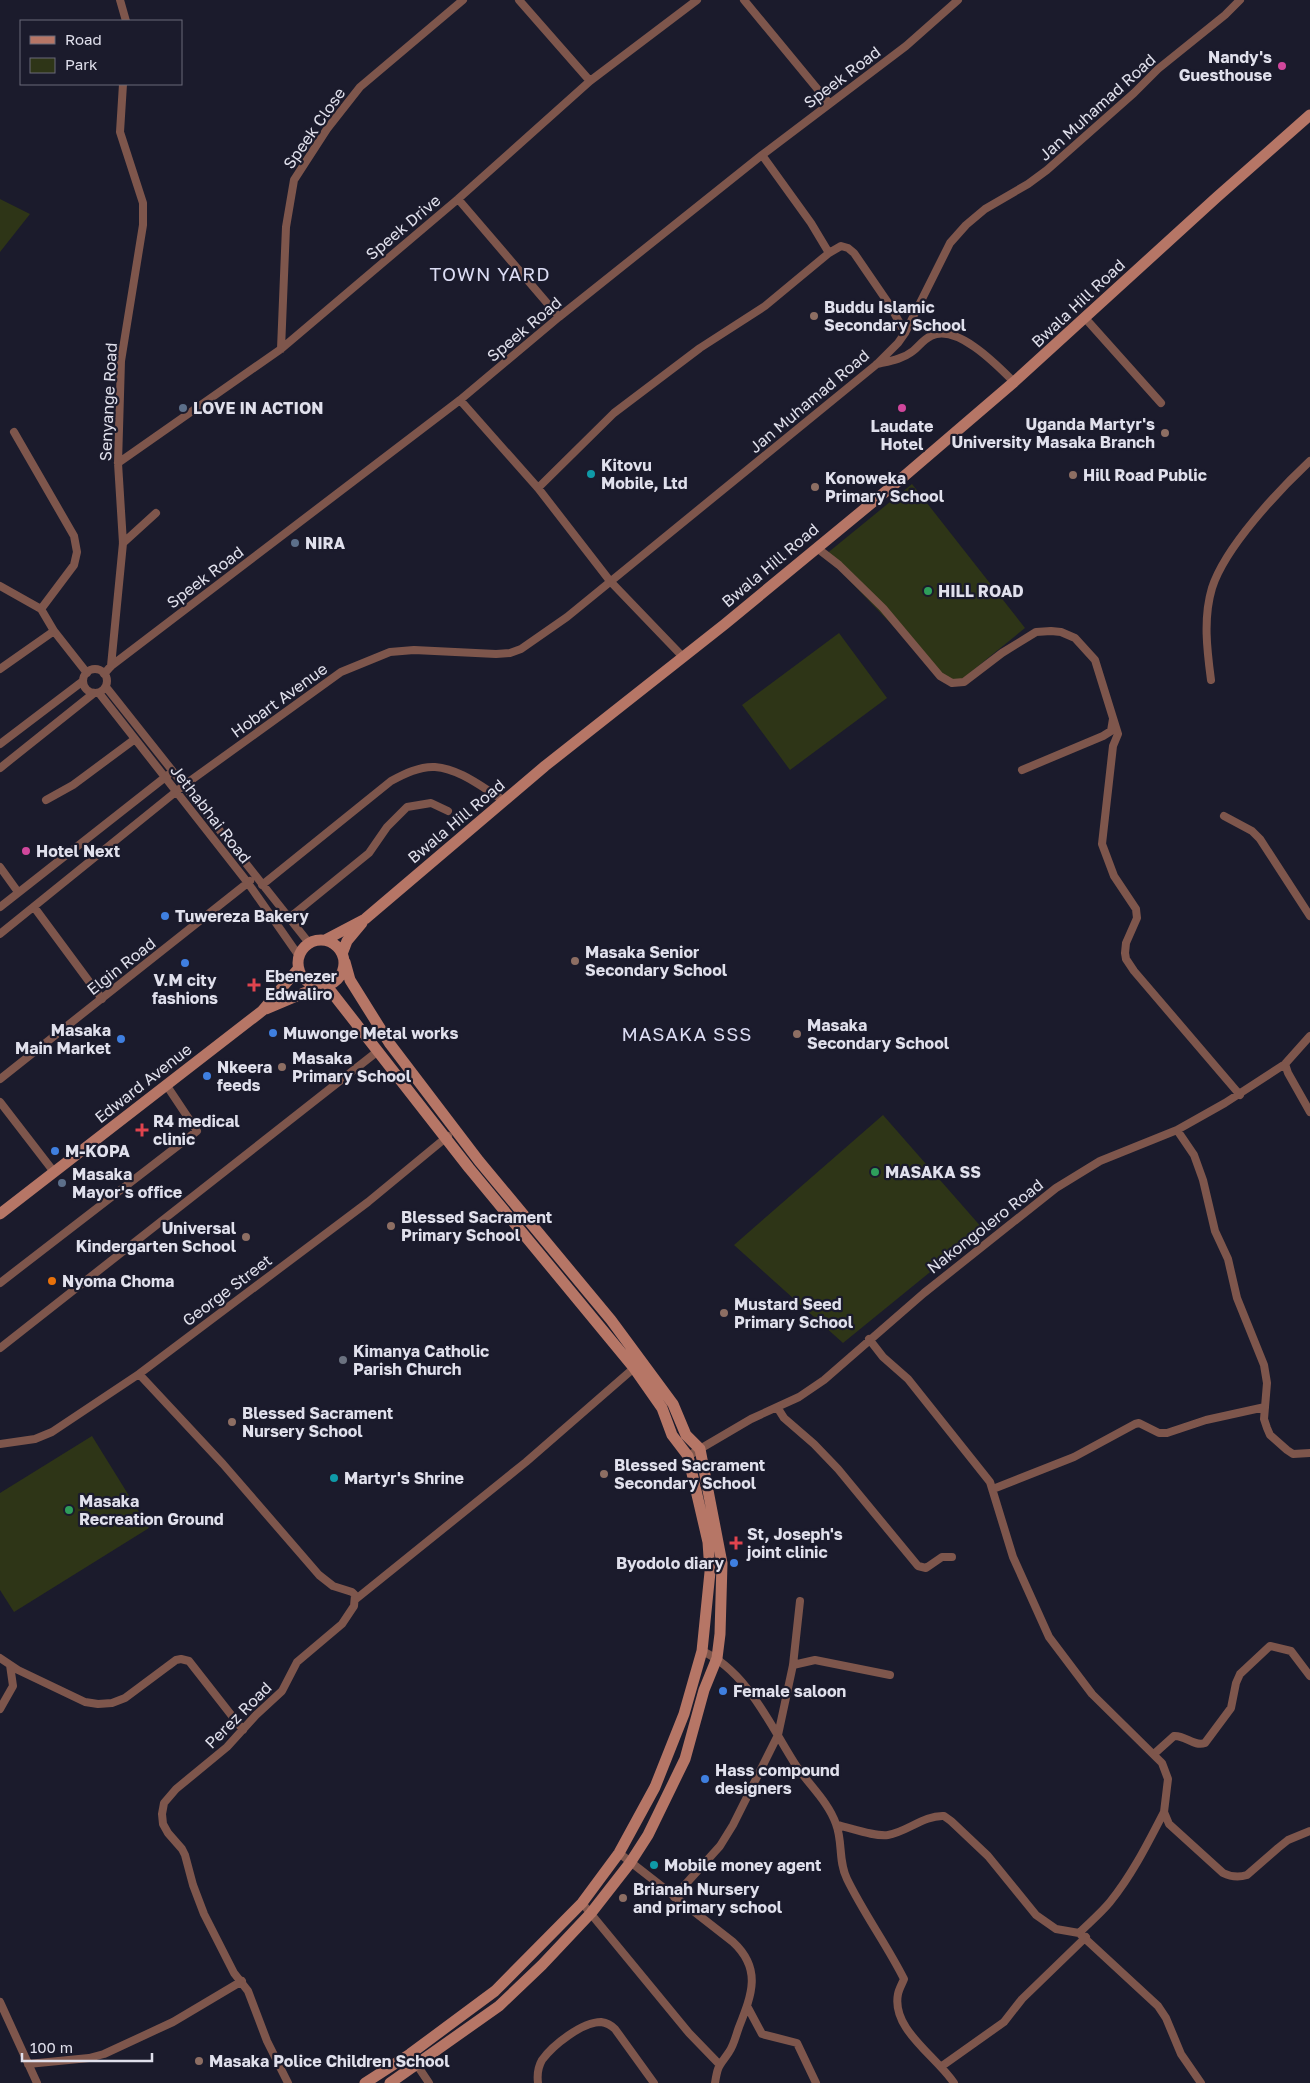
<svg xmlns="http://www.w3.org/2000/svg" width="1310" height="2083" font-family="'Golos Text',sans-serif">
  <rect width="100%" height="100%" fill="#1b1b2c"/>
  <path fill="#2e3517" d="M0 199 30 214 0 252Z
    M912 484 1025 628 956 684 943 678 825 555Z
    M839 633 887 698 790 770 742 705Z
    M883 1115 983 1229 843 1343 734 1245Z
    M92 1436 149 1528 14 1612 0 1590V1493Z"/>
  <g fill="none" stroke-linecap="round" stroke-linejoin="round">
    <path stroke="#7e564c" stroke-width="8" d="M120 0 126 21
      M519 0 590 81
      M744 0 829 103
      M762 155 811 223 829 253
      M458 199 559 317
      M1085 318 1161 403
      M281 349 286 227 294 180 327 129 360 87 463 0
      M877 364C890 361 903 359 913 351 919 346 924 339 931 336 957 323 998 366 1014 382
      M460 400 538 488 610 581 683 657
      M14 432 74 536 77 552 74 565 41 609
      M118 463 281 349 458 199 590 81 697 0
      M538 488 614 413 700 348 765 306 829 253 841 246 848 248 854 253 891 307 905 333
      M123 543 156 513
      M817 548 839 565 883 608 940 676 952 683 964 682 1002 653 1036 632 1051 631 1061 632 1075 638 1095 660 1118 734 1113 746 1102 844 1114 876 1136 909 1137 918 1126 943 1125 953 1126 959 1134 971 1240 1095
      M0 586 41 609 54 631 87 673
      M111 666 123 543 118 463 121 361 143 225V203L120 132 123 84
      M0 669 54 631
      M83 681a12 12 0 1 1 24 0a12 12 0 1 1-24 0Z
      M104 674 111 666 460 400 559 317 762 155 906 46 958 0
      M1211 680C1207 650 1203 618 1212 588 1225 547 1279 490 1310 461
      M106 687 309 943
      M99 693 248 883 299 956
      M0 744 83 681
      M0 768 94 693
      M1022 770 1103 736 1111 731 1113 719
      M46 800 73 785 135 739
      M1224 816 1252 831 1260 839 1310 916
      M0 867 18 892
      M262 885 391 781C404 774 420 766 435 767 461 769 484 789 505 801
      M0 907 168 775
      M34 907 102 999
      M289 918 369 853 387 827 407 807 431 803 448 811
      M0 934 183 786 341 672 390 652 414 650 496 654 510 653 521 649 567 617 877 364 898 343 905 333 950 243 966 225 985 209 1028 184 1047 170 1134 93 1158 69 1225 15 1240 0
      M1285 1064 1288 1073 1310 1112
      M0 1079 250 881
      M0 1102 54 1172
      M1177 1130 1194 1155 1203 1180 1215 1231 1228 1259 1237 1298 1264 1365 1267 1383 1264 1419 1267 1428 1270 1435 1287 1450 1293 1454 1310 1453
      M0 1283 197 1131 167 1086
      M869 1339 883 1357 908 1379 990 1482 1013 1557 1049 1637 1092 1694 1162 1763 1168 1779 1164 1812 1169 1824 1223 1873C1231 1877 1238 1878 1247 1875L1278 1848 1288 1840 1310 1831
      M0 1348 378 1051
      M139 1374 223 1464 319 1575 333 1586 352 1592 355 1595 354 1606 342 1624 297 1662 282 1691 256 1715 227 1747 176 1789 164 1803 162 1814 163 1824 168 1833 182 1849 185 1855 193 1885 204 1914 234 1973 248 1991 267 2041 288 2083
      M777 1407 784 1418 814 1444 838 1469 918 1566 926 1568 942 1557H952
      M0 1444 35 1439 52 1432 139 1374 368 1202 448 1136
      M688 1456 751 1419 799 1397 824 1380 924 1293 1056 1188 1100 1161 1177 1130 1225 1103 1285 1064 1310 1036
      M993 1489 1074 1457 1135 1424 1139 1423 1159 1433H1167L1206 1420 1265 1407
      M356 1599 526 1462 634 1368
      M702 1651C747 1671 770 1725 795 1764 808 1784 828 1801 836 1824 843 1842 838 1861 847 1879 864 1914 887 1945 904 1979 902 1984 899 1989 898 1994 891 2029 936 2056 954 2083
      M0 1658 18 1670 85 1702 98 1704 112 1703 125 1698 176 1660 181 1659 189 1661 243 1730
      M793 1665 815 1660 890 1675
      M0 1709 13 1686 10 1665
      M1154 1754 1174 1736C1185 1735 1194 1747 1205 1743L1231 1708 1236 1683 1240 1674 1270 1646 1291 1651 1310 1676
      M837 1825C851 1828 875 1837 888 1835 907 1832 924 1815 944 1816L951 1821 988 1856 1036 1915 1056 1929 1079 1933 1158 2006 1166 2018 1181 2054 1201 2083
      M619 1853 733 1942C762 1969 752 1994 739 2027 736 2035 734 2045 729 2052 719 2067 718 2064 715 2083
      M674 1897 720 1846 733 1825 778 1735 793 1665 800 1601
      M582 1903 689 2033 719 2064
      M1079 1933C1089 1923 1101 1913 1110 1902 1132 1875 1148 1843 1164 1812
      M0 2002 37 2083
      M747 2006 762 2034 797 2043 816 2083
      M415 2062 429 2083
      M28 2064 89 2058 104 2054 173 2022 242 1981
      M942 2066 1004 2022 1022 1999 1086 1937
      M538 2083C537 2075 538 2067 542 2060 553 2045 582 2022 601 2022 607 2023 611 2025 615 2029L654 2083"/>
    <path stroke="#b67666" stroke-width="11" d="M298 963a23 23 0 1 1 46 0a23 23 0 1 1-46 0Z
      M325 940 365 919 545 766 725 624 902 478 1014 382 1217 197 1310 115
      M342 954 347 941 362 923
      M345 962 350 980 390 1044 479 1161 611 1320 673 1404 686 1435 700 1449 722 1563 720 1634 717 1658 704 1690 685 1759 648 1835 630 1863 591 1913 542 1965 499 2006 390 2083
      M326 985 469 1168 634 1368 662 1408 672 1435 688 1456 708 1542 710 1572 702 1651 684 1714 655 1787 619 1853 582 1903 495 1991 410 2054 365 2083
      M266 1009 318 987
      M0 1214 262 1011 298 969"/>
  </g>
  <g fill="#d1479c" stroke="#1b1b2c" stroke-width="2">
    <circle cx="1282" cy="66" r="5"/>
    <circle cx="902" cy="408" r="5"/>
    <circle cx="26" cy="851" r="5"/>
  </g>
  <g fill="#8d6e63" stroke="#1b1b2c" stroke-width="2">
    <circle cx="814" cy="316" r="5"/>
    <circle cx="1165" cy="433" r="5"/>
    <circle cx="1073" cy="475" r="5"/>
    <circle cx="815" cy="487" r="5"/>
    <circle cx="575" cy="961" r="5"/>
    <circle cx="797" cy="1034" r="5"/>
    <circle cx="282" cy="1067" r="5"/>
    <circle cx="391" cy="1226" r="5"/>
    <circle cx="246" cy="1237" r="5"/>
    <circle cx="724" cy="1313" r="5"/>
    <circle cx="232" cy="1422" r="5"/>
    <circle cx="604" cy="1474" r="5"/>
    <circle cx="623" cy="1898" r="5"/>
    <circle cx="199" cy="2061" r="5"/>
  </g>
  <g fill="#5c6f8a" stroke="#1b1b2c" stroke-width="2">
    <circle cx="183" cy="408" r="5"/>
    <circle cx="295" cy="543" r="5"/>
    <circle cx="62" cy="1183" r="5"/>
  </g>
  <g fill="#0f9aa8" stroke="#1b1b2c" stroke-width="2">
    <circle cx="591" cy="474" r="5"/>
    <circle cx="334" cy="1478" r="5"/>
    <circle cx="654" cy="1865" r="5"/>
  </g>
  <g fill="#2e9e5b" stroke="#1b1b2c" stroke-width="2">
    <circle cx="928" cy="591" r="5"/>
    <circle cx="875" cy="1172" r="5"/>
    <circle cx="69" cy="1510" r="5"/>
  </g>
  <g fill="#3f7fe0" stroke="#1b1b2c" stroke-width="2">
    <circle cx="165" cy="916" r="5"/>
    <circle cx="185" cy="963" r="5"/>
    <circle cx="273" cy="1033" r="5"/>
    <circle cx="121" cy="1039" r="5"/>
    <circle cx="207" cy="1076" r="5"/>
    <circle cx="55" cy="1151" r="5"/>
    <circle cx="734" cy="1563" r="5"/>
    <circle cx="723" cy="1691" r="5"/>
    <circle cx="705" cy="1779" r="5"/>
  </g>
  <g fill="#e0444e" stroke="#1b1b2c" stroke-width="2">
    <path d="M251.5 977.5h5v5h5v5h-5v5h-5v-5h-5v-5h5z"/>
    <path d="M139.5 1122.5h5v5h5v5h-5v5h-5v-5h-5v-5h5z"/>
    <path d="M733.5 1535.5h5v5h5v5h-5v5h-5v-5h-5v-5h5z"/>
  </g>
  <circle fill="#e8710a" stroke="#1b1b2c" stroke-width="2" cx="52" cy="1281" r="5"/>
  <circle fill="#6b7280" stroke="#1b1b2c" stroke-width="2" cx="343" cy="1360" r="5"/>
  <g text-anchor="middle" stroke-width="4.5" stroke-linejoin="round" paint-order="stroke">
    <g font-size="16" font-weight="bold" fill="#e0e0ec" stroke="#1b1b2c" text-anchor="start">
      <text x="1272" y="63" text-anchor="end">Nandy's<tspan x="1272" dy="18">Guesthouse</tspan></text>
      <text x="824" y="313">Buddu Islamic<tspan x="824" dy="18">Secondary School</tspan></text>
      <text x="193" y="414">LOVE IN ACTION</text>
      <text x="1155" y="430" text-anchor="end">Uganda Martyr's<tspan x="1155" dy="18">University Masaka Branch</tspan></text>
      <text x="902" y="432" text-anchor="middle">Laudate<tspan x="902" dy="18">Hotel</tspan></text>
      <text x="601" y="471">Kitovu<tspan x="601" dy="18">Mobile, Ltd</tspan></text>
      <text x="1083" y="481">Hill Road Public</text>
      <text x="825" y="484">Konoweka<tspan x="825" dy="18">Primary School</tspan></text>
      <text x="305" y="549">NIRA</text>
      <text x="938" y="597">HILL ROAD</text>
      <text x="36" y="857">Hotel Next</text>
      <text x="175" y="922">Tuwereza Bakery</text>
      <text x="585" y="958">Masaka Senior<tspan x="585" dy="18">Secondary School</tspan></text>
      <text x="265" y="982">Ebenezer<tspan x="265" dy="18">Edwaliro</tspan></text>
      <text x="185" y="986" text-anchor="middle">V.M city<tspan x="185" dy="18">fashions</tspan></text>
      <text x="807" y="1031">Masaka<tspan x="807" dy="18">Secondary School</tspan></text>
      <text x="111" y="1036" text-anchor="end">Masaka<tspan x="111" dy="18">Main Market</tspan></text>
      <text x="283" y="1039">Muwonge Metal works</text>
      <text x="292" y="1064">Masaka<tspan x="292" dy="18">Primary School</tspan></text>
      <text x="217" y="1073">Nkeera<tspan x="217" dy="18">feeds</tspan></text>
      <text x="153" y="1127">R4 medical<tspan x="153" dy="18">clinic</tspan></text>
      <text x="65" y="1157">M-KOPA</text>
      <text x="885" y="1178">MASAKA SS</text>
      <text x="72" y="1180">Masaka<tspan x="72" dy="18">Mayor's office</tspan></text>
      <text x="401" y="1223">Blessed Sacrament<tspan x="401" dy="18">Primary School</tspan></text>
      <text x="236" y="1234" text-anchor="end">Universal<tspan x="236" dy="18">Kindergarten School</tspan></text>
      <text x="62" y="1287">Nyoma Choma</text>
      <text x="734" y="1310">Mustard Seed<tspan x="734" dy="18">Primary School</tspan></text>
      <text x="353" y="1357">Kimanya Catholic<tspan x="353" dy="18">Parish Church</tspan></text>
      <text x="242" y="1419">Blessed Sacrament<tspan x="242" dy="18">Nursery School</tspan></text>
      <text x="614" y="1471">Blessed Sacrament<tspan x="614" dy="18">Secondary School</tspan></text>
      <text x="344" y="1484">Martyr's Shrine</text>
      <text x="79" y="1507">Masaka<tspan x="79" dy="18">Recreation Ground</tspan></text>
      <text x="747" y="1540">St, Joseph's<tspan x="747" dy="18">joint clinic</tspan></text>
      <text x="724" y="1569" text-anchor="end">Byodolo diary</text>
      <text x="733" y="1697">Female saloon</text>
      <text x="715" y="1776">Hass compound<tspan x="715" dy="18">designers</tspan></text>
      <text x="664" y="1871">Mobile money agent</text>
      <text x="633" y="1895">Brianah Nursery<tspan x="633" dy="18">and primary school</tspan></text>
      <text x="209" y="2067">Masaka Police Children School</text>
    </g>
    <g font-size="16" fill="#e0e0ec" stroke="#1b1b2c">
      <text transform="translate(842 77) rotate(-37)" y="6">Speek Road</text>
      <text transform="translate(1097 107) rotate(-42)" y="6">Jan Muhamad Road</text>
      <text transform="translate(314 128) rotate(-55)" y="6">Speek Close</text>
      <text transform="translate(403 227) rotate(-40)" y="6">Speek Drive</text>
      <text transform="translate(1078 303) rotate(-43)" y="6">Bwala Hill Road</text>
      <text transform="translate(524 329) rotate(-40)" y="6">Speek Road</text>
      <text transform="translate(809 401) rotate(-40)" y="6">Jan Muhamad Road</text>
      <text transform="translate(108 402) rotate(-87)" y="6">Senyange Road</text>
      <text transform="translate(770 565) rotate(-40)" y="6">Bwala Hill Road</text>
      <text transform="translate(205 577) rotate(-37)" y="6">Speek Road</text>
      <text transform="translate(279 700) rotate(-36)" y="6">Hobart Avenue</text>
      <text transform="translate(211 814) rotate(52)" y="6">Jethabhai Road</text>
      <text transform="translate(456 821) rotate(-40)" y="6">Bwala Hill Road</text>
      <text transform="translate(121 966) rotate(-38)" y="6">Elgin Road</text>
      <text transform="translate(143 1083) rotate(-38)" y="6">Edward Avenue</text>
      <text transform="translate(985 1226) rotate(-38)" y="6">Nakongolero Road</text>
      <text transform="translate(227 1290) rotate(-37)" y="6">George Street</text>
      <text transform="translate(238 1715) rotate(-45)" y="6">Perez Road</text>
    </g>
    <g font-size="19" letter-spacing="1" fill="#dcddf4" stroke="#1b1b2c">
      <text x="490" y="281">TOWN YARD</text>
      <text x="687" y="1041">MASAKA SSS</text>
    </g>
  </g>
  <rect x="20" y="20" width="162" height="65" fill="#1b1b2c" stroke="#6a6a79"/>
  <rect x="30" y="36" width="25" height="8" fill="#b67666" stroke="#6a6a79"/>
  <text x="65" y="45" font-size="15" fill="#e0e0ec">Road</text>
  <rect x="30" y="58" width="25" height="15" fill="#2e3517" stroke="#6a6a79"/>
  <text x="65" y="70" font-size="15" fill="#e0e0ec">Park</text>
  <path d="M22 2053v8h130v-8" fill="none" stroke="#e0e0ec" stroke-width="2.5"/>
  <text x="30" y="2053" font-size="15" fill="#e0e0ec" stroke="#1b1b2c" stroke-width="4" paint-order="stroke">100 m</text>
</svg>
